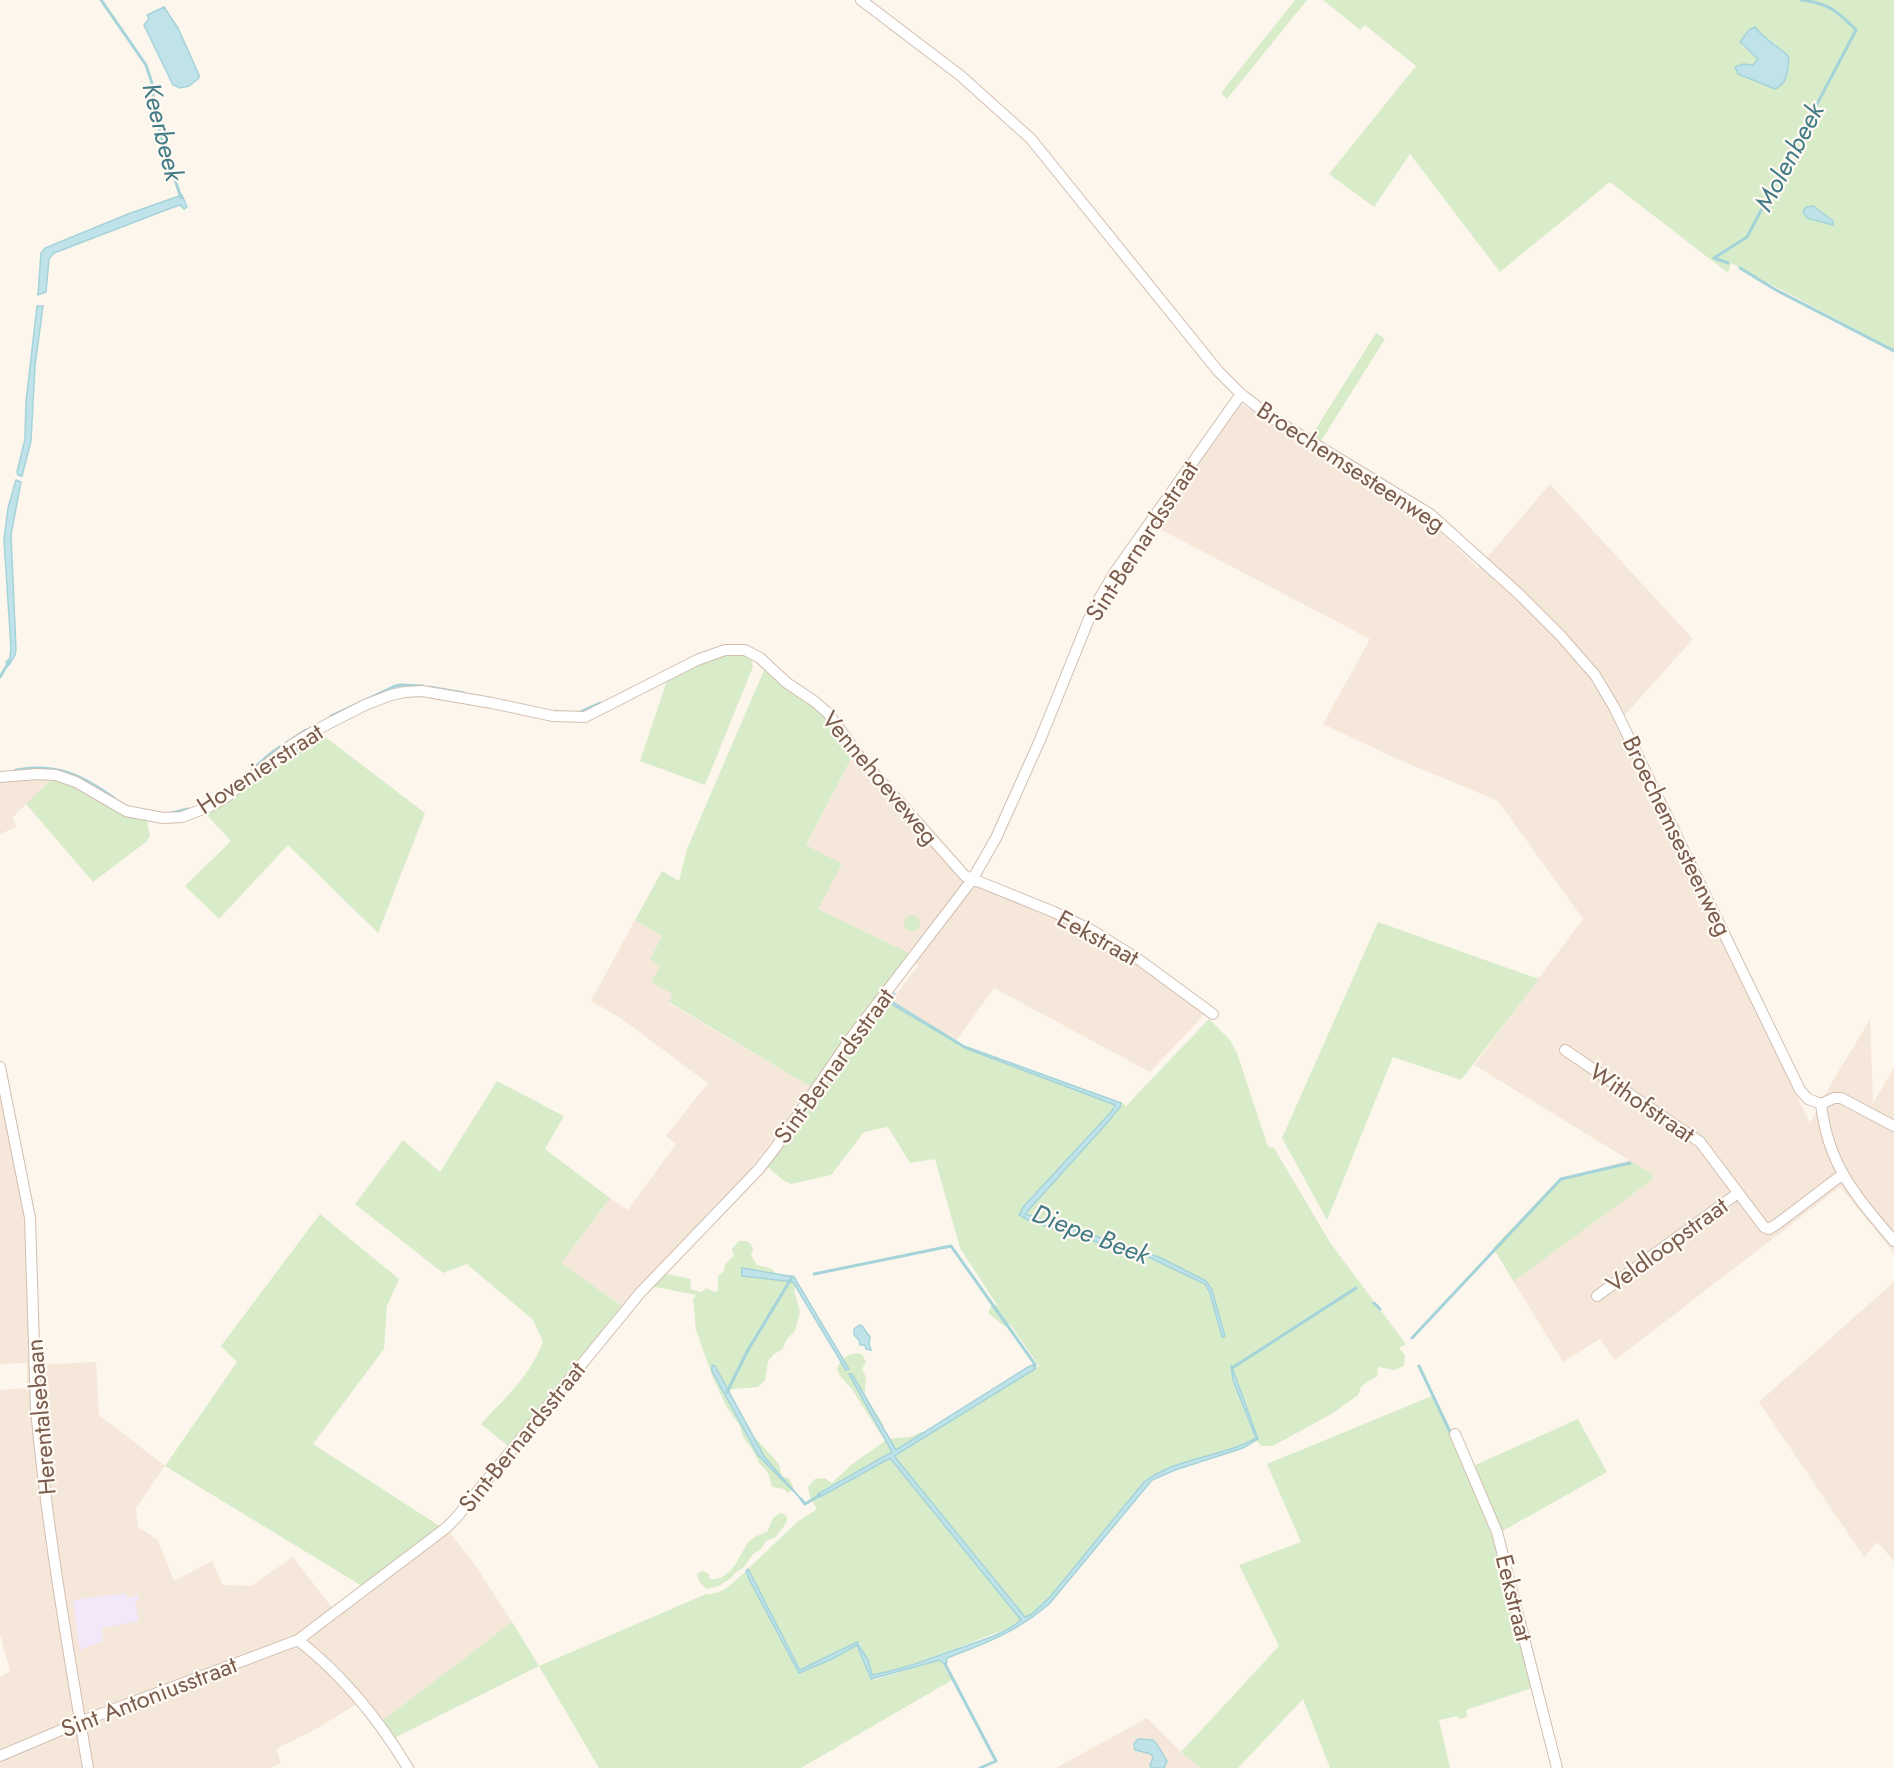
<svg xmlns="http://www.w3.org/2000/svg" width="1894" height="1768" font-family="Jost,sans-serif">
  <rect width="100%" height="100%" fill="#fdf6ec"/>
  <path fill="#f5e8da" d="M1240 403 1431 523 1478 568 1550 484 1693 639 1616 725 1810 1123 1832 1082 1870 1020 1873 1103 1894 1068V1253L1840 1187 1615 1360 1600 1339 1563 1362 1493 1248 1560 1179 1629 1160 1474 1065 1583 919 1498 801 1393 757 1323 724 1370 639 1154 526Z
    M853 755 956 874 975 886 1056 916 1130 957 1205 1014 1150 1072 994 988 956 1041 891 1001 918 966 913 955 782 892Z
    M53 778 13 817 16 827 0 834V779Z
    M635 920 662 936 650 959 661 966 674 994 669 1003 811 1087 752 1168 622 1306 561 1263 610 1198 628 1210 676 1144 666 1136 708 1083 622 1019 591 1001Z
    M0 1091 27 1218 32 1365 96 1362 99 1415 165 1466 136 1508 138 1527 158 1540 174 1581 212 1561 223 1585 251 1586 293 1557 337 1614 449 1532 473 1562 512 1622 382 1721 365 1699 318 1728 276 1749 281 1763 269 1768H0V1677L10 1671 0 1634V1390L27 1388V1363L0 1364Z
    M1894 1282V1561L1877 1542 1864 1557 1759 1402Z
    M1147 1718 1181 1752 1201 1768H1056Z"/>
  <path fill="#f3e8fa" d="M126 1593 127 1598 138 1595 139 1600 135 1601 139 1621 102 1628 103 1641 80 1650 73 1600Z"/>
  <path fill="#d8ecc9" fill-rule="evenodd" d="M1295 0H1307L1227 99 1221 93Z
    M1323 0H1894V350L1731 263 1728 273 1610 182 1500 272 1410 154 1374 207 1329 174 1416 66 1365 25 1360 30ZM1763 38 1777 44 1775 89 1738 74 1743 64 1753 65 1759 59 1742 46Z
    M1376 333 1385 339 1321 441 1312 435Z
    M725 653 739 654 751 658 753 667 705 785 640 761 668 678Z
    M765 668 820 710 853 755 806 845 842 864 818 909 913 955 849 1033 811 1087 669 1002 673 994 651 982 660 966 650 959 662 936 635 920 662 871 679 881 687 849Z
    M320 733 425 813 378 933 288 845 219 919 185 886 231 841 204 812Z
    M53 778C62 781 72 784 80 788 103 801 120 816 147 820L150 836 146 842 93 882 26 804Z
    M904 923a8 8 0 1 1 16 0a8 8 0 1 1-16 0Z
    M1378 922 1539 979 1461 1080 1393 1057 1327 1220 1282 1138Z
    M887 1001 967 1049 1115 1105 1121 1102 1126 1106 1209 1019 1230 1040 1237 1053 1268 1147 1274 1148 1331 1244 1406 1344 1399 1348 1405 1355 1404 1366 1394 1370 1379 1367 1377 1369 1378 1376 1367 1382 1361 1387 1358 1395 1333 1413 1273 1446H1261L1255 1438 1235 1447 1159 1472 1135 1492 1095 1544 1050 1597 1032 1614 1011 1627 913 1665 872 1676 860 1643 857 1645 869 1677 874 1680 940 1660 952 1680 801 1768H599L539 1666 394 1738 382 1721 512 1622 539 1666 706 1594C723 1595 734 1582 746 1571L798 1672 801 1670 748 1569 797 1522 817 1509 810 1497 808 1487 815 1479 825 1478 832 1483 851 1465 885 1441 851 1388 840 1376 837 1369C840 1358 851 1352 862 1354L866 1362 862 1369C869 1380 864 1385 865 1395L883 1424 888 1440C901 1435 906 1441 921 1432L926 1436 1039 1366 1010 1324 1004 1326 988 1313 991 1306 997 1305 960 1248 935 1159 910 1163 888 1127 864 1132 831 1175 791 1184 783 1180 766 1166 844 1055Z
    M497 1081 564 1116 545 1149 610 1198 561 1263 622 1306 508 1446 481 1424C505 1398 530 1376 543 1342L533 1320 467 1264 443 1273 355 1204 403 1140 440 1172Z
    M1632 1162 1652 1174 1653 1179 1514 1281 1493 1248 1560 1178Z
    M320 1214 399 1279 387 1306 384 1349 313 1444 441 1527 362 1586 165 1466 237 1362 221 1346Z
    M739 1241H746L751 1244 753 1250 751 1255 757 1265 772 1269 777 1275H793L797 1279 794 1290 800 1312 795 1331 787 1339 782 1350 774 1354 768 1361 765 1380 758 1387 732 1389 728 1393 750 1432 779 1464 782 1477 789 1478 794 1488 788 1493 784 1489 772 1487 768 1473 759 1463 754 1452 743 1437 740 1426 726 1406 713 1378 696 1330 693 1299 696 1295 650 1286 662 1273 691 1279 690 1289 701 1292 706 1288 714 1292 718 1291V1276L724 1271 725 1264 734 1256 732 1249Z
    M1432 1396 1471 1478 1494 1533 1532 1688 1466 1710 1467 1717 1459 1719 1458 1716 1439 1720 1450 1768H1330L1303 1699 1238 1768H1201L1181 1752 1279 1646 1239 1565 1301 1542 1267 1464Z
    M1578 1419 1607 1472 1501 1532 1473 1466Z
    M780 1513 784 1514 787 1517C788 1525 779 1530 776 1537L766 1541 761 1549 753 1554 744 1567 735 1573 731 1578 719 1586 706 1589 699 1581 697 1574 702 1571 709 1574V1579C731 1581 737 1560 747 1544 751 1538 760 1534 767 1532L773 1518Z"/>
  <path fill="#bfe3e8" stroke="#a5d3da" stroke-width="1.5" d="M164 7 178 28 199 75V78L189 86 180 88 173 85 144 25 149 19 147 15Z
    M1755 27C1764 40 1778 45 1789 57 1787 70 1789 83 1775 89L1738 74 1735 67 1743 64 1753 65 1758 59 1740 42 1749 30Z
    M182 195 187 207 184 209 180 205 171 208 54 253 49 259 46 292 38 295 41 253 45 248 128 214Z
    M1813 206 1833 221V225L1807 218 1803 211 1806 207Z
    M37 306H43L35 366 31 441 22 476 18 475 17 472 25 439 26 402Z
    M16 480 21 482 11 535 16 649 15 655 9 665 6 662 10 658 11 648 4 540 8 508Z
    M893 993 895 994 891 1001 964 1046 1121 1103 1120 1107 1107 1123 1025 1214 1133 1248 1161 1258 1206 1281 1212 1290 1225 1336 1222 1337 1210 1293 1205 1284 1140 1253H1132L1032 1222 1019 1215 1024 1206 1112 1111 1115 1105 965 1048 888 1002Z
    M742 1268 794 1277 849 1369 846 1370 793 1282 742 1276Z
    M859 1325 862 1326 870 1337 869 1344 871 1350 866 1349 865 1345H860L859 1340 854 1335V1329Z
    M1036 1364 1035 1369 894 1456 1025 1617 1032 1614 1050 1597 1144 1482C1177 1457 1221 1458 1256 1438L1233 1380 1231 1365 1258 1439 1243 1448 1175 1470 1152 1480 1050 1603C1020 1630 985 1644 947 1658L946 1667 940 1660 871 1679 857 1645 832 1659 799 1673 749 1579 746 1571 748 1569 800 1670 857 1642 868 1660 872 1675C902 1670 929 1659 957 1649 979 1641 1003 1635 1021 1620L890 1458 820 1497 818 1494 892 1452 849 1374H852L896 1450 1028 1367Z
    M712 1365 715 1366 765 1458 803 1501 758 1455 712 1371Z
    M1138 1739 1153 1740C1159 1745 1162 1754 1167 1761L1164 1768H1151L1150 1765 1153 1758 1151 1754 1135 1750 1134 1744Z"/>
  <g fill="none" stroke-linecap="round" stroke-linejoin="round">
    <path stroke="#a5d3da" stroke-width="3" d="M101 0 146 65 152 83 154 106 160 133 181 198
      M1728 263 1714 258 1747 237 1856 30C1837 11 1829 3 1801 0
      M1740 268 1776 290 1894 351
      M0 677 9 662
      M429 687 464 693
      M580 712 600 703
      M331 716 393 687 400 685 423 686
      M281 760 320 734
      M254 768 271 753 306 730
      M16 770C57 763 81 775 114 798
      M200 805 213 799
      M171 813 188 809
      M814 1274 951 1246 1034 1363V1366
      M1374 1303 1380 1309
      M1412 1338 1561 1179 1630 1163
      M1419 1366 1451 1434
      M1232 1368 1356 1288
      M727 1392 748 1350 791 1279
      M801 1499 805 1504 820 1495
      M945 1664 996 1761 980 1768"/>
    <defs>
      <path id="minor" d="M861 0 961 76 1031 139 1218 371 1241 394 1272 418 1430 514 1519 594 1560 635 1595 675 1614 707 1800 1090 1808 1099 1821 1104
        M0 777 37 774 56 775 76 782 126 811 163 818 182 817 211 806 226 797 293 744 318 729 365 705 391 695 405 692 422 691 492 703 553 716 585 717 697 660 725 650H745L760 658 787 683 814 701 828 713 862 760 965 876 1054 912 1093 931 1138 959 1213 1014
        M1565 1050 1700 1142 1764 1227 1769 1229 1777 1224 1843 1174
        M0 1067 30 1218 36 1409C47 1529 68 1649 88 1768
        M1821 1104C1828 1165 1855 1195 1894 1241
        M1821 1104 1834 1098H1841L1894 1126
        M1597 1296 1738 1193
        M1455 1434 1497 1532 1557 1768
        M298 1640C344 1676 378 1718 408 1768
        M0 1756 80 1722 298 1640 446 1528 456 1518 640 1293 759 1169 776 1147 851 1038 972 880 996 838 1040 740 1093 609 1115 572 1241 394"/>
    </defs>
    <use href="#minor" stroke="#d1beb0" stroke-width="12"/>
    <use href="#minor" stroke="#fff" stroke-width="10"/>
  </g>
  <g text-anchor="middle" stroke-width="4.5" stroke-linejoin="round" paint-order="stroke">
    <g font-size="24" fill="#7a5c4d" stroke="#fffaf3">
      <text transform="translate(1351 467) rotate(33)" y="8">Broechemsesteenweg</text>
      <text transform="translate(1142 541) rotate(-57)" y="8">Sint-Bernardsstraat</text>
      <text transform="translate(260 769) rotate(-33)" y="8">Hovenierstraat</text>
      <text transform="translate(880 778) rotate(50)" y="8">Vennehoeveweg</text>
      <text transform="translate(1677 836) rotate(64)" y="8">Broechemsesteenweg</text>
      <text transform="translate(1098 938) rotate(29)" y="8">Eekstraat</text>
      <text transform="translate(834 1066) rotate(-54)" y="8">Sint-Bernardsstraat</text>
      <text transform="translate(1642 1103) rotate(34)" y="8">Withofstraat</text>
      <text transform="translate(1667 1245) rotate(-36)" y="8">Veldloopstraat</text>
      <text transform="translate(41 1417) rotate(-95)" y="8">Herentalsebaan</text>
      <text transform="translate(522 1437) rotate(-51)" y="8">Sint-Bernardsstraat</text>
      <text transform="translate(1514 1598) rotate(76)" y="8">Eekstraat</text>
      <text transform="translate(149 1697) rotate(-21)" y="8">Sint Antoniusstraat</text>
    </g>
    <g font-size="26" font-style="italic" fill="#437c86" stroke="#fffaf3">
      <text transform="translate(163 132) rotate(76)" y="9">Keerbeek</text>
      <text transform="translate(1789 157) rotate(-62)" y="9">Molenbeek</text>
      <text transform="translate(1091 1234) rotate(21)" y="9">Diepe Beek</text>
    </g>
  </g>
</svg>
